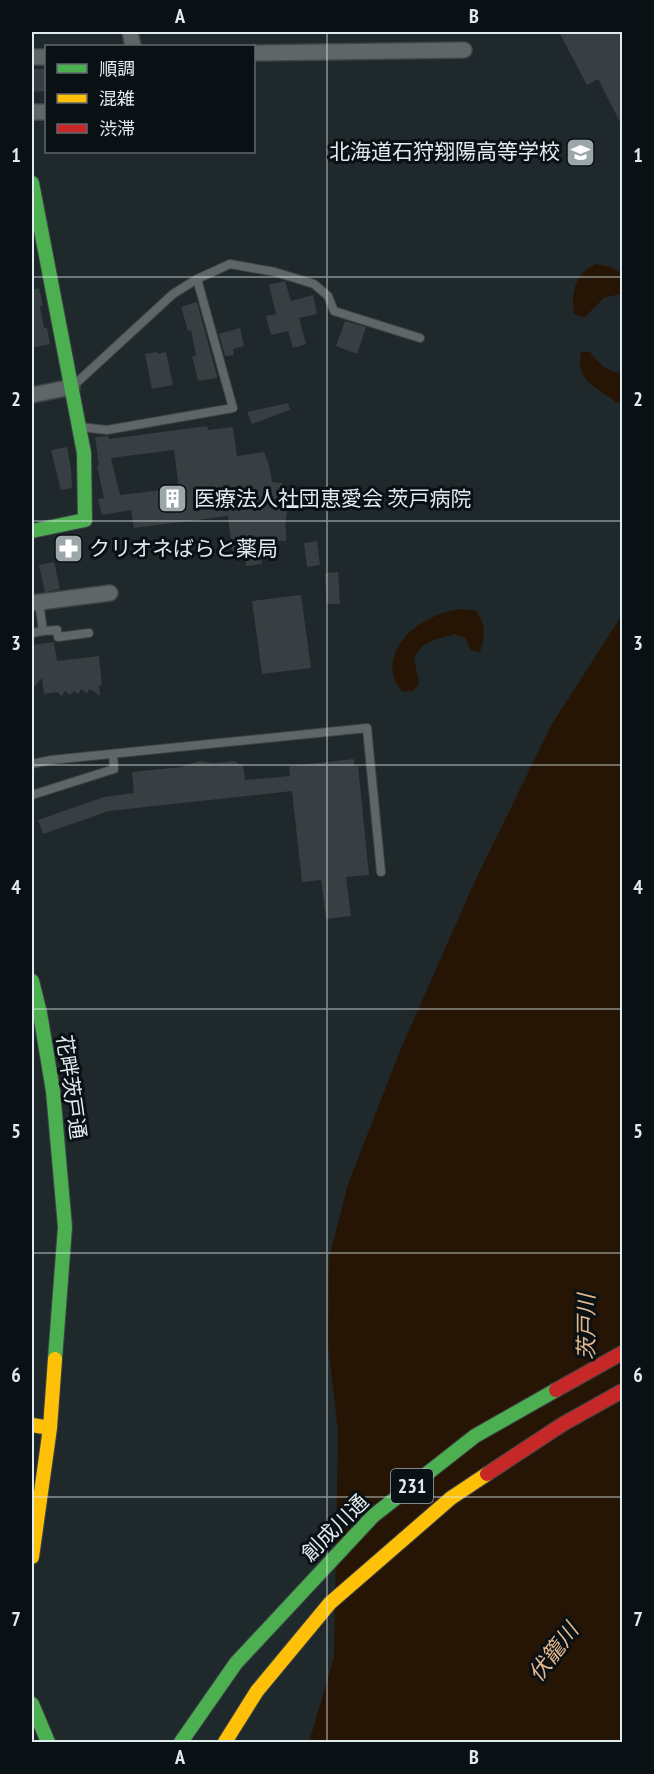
<svg xmlns="http://www.w3.org/2000/svg" width="654" height="1774" font-family="'PT Sans Narrow','Noto Sans JP',sans-serif">
  <rect width="100%" height="100%" fill="#1f282b"/>
  <path fill="#261504" d="M596 264 611 267 622 274V294L605 297 584 318 574 314C571 293 575 273 596 264Z
    M581 352H590C598 363 608 373 622 373V400L617 403C597 387 575 382 581 352Z
    M463 609 476 611C487 626 485 634 480 652L471 650 465 638 455 634 436 639 422 646 414 658 419 683 413 691 403 692C387 677 390 654 405 637 413 627 428 619 440 614 447 611 455 610 463 609Z
    M622 615V1742H309L334 1658 338 1431 328 1344 329 1259 348 1184 400 1051 474 883 552 724Z"/>
  <path fill="#373f42" fill-rule="evenodd" d="M559 32H622V126L598 79 587 85Z
    M32 69H46V91L33 92Z
    M285 281 291 301 313 295 317 314 299 318 306 344 293 348 288 331 271 335 266 316 276 314 269 285Z
    M39 288 43 306H40L44 328H47L50 344 32 348V290Z
    M197 302 217 376V378L198 381 192 356H196L191 330 188 331 181 307Z
    M345 321 366 327 357 354 336 346Z
    M240 328 244 346 233 349 234 355 225 356 219 334Z
    M157 352 158 354 166 352 173 385 152 389 145 354Z
    M288 403 290 410 252 424 247 412Z
    M207 426 208 430 233 427 237 456 264 452 269 465 272 482 282 483 281 491 289 492 285 529H286V541L266 540 265 554 261 555 262 564 246 566 245 557 233 558 228 516 134 528 131 510 102 515 98 499 104 498 97 466 99 465 95 437 108 436 109 439ZM174 450 179 488 120 495 111 458Z
    M67 447 71 469 72 488 61 490 51 450Z
    M77 538 81 557 59 561 55 542Z
    M317 541 320 565 307 567 304 543Z
    M54 562 60 589 45 592 39 565Z
    M338 572 340 604H327L325 573Z
    M301 595 311 668 262 674 252 601Z
    M54 642 57 661 99 656 102 685 99 686 100 696 90 689 87 693 81 689 78 694 74 691 70 695 65 691 62 696 57 692 44 694 42 678 32 689V645Z
    M354 759V766L358 765 369 875 346 877 351 916 326 919 321 880 302 882 292 791 109 811 43 834 38 820 104 797 134 793 132 772 181 767 199 761 214 763 235 761 239 764H243L245 780 290 776 289 766Z"/>
  <g fill="none" stroke-linecap="round" stroke-linejoin="round">
    <defs>
      <path id="lane" d="M73 386 173 294 197 279 230 264 275 272 314 284 328 296 334 311 420 338
        M81 427 107 430 233 408 197 279
        M43 631 57 630 58 637 89 633
        M32 633 43 631 39 602
        M32 764 51 760 367 728 381 872
        M32 795 114 769 113 754"/>
      <path id="street" d="M130 32 133 46
        M254 53 464 50
        M32 57H46
        M32 112H46
        M32 395 72 387
        M32 603 110 593"/>
      <path id="fast" d="M32 183 84 453 85 520 32 531
        M32 981 40 1013 53 1091 65 1227 55 1359
        M32 1704 48 1742
        M181 1742 236 1663 373 1516 475 1436 556 1390"/>
      <path id="slow" d="M32 1425 50 1428
        M32 1557 50 1428 55 1359
        M225 1742 257 1691 330 1603 451 1498 487 1474"/>
      <path id="jam" d="M556 1390 622 1353
        M487 1474 563 1424 622 1391"/>
    </defs>
    <use href="#lane" stroke="#3c4447" stroke-width="10"/>
    <use href="#street" stroke="#3c4447" stroke-width="18"/>
    <use href="#fast" stroke="#3c4447" stroke-width="16"/>
    <use href="#slow" stroke="#3c4447" stroke-width="16"/>
    <use href="#jam" stroke="#3c4447" stroke-width="16"/>
    <use href="#lane" stroke="#5f6668" stroke-width="8"/>
    <use href="#street" stroke="#5f6668" stroke-width="15"/>
    <use href="#fast" stroke="#4caf50" stroke-width="14"/>
    <use href="#slow" stroke="#ffc107" stroke-width="14"/>
    <use href="#jam" stroke="#c62828" stroke-width="14"/>
  </g>
  <path fill="none" stroke="#e0ebef" stroke-width="1.5" stroke-opacity="0.55" d="M327 32V1742M32 277H622M32 521H622M32 765H622M32 1009H622M32 1253H622M32 1497H622"/>
  <defs>
    <symbol id="school-square" viewBox="-11 -11 22 22"><rect x="-9" y="-9" width="18" height="18" rx="4" fill="#9ca7aa" stroke="#0a1114"/><path d="M0-5L7-2L0 1L-7-2ZM-4 1L0 2.5L4 1V4Q0 6-4 4Z" fill="#fff"/></symbol>
    <symbol id="building-square" viewBox="-11 -11 22 22"><rect x="-9" y="-9" width="18" height="18" rx="4" fill="#9ca7aa" stroke="#0a1114"/><path d="M-4-6H4V6H1V3H-1V6H-4ZM-2.5-4.3h1.7v1.8h-1.7ZM.8-4.3h1.7v1.8H.8ZM-2.5-1h1.7V.8h-1.7ZM.8-1h1.7V.8H.8Z" fill="#fff"/></symbol>
    <symbol id="pharmacy-square" viewBox="-11 -11 22 22"><rect x="-9" y="-9" width="18" height="18" rx="4" fill="#9ca7aa" stroke="#0a1114"/><path d="M-2-6h4v4h4v4h-4v4h-4v-4h-4v-4h4Z" fill="#fff"/></symbol>
  </defs>
  <g fill-rule="evenodd">
    <use href="#school-square" x="564" y="136" width="33" height="33"/>
    <use href="#building-square" x="156" y="482" width="33" height="33"/>
    <use href="#pharmacy-square" x="52" y="532" width="33" height="33"/>
  </g>
  <g text-anchor="middle" stroke-width="6" stroke-linejoin="round" paint-order="stroke">
    <rect fill="#0a1114" stroke="#a0aaad" stroke-width="1.5" x="391" y="1469" width="42" height="34" rx="4.5"/>
    <g font-size="20" font-weight="bold" fill="#e0ebef">
      <text x="412" y="1493">231</text>
    </g>
    <g font-size="21" fill="#e0ebef" stroke="#0a1114" text-anchor="start">
      <text x="560" y="159" text-anchor="end">北海道石狩翔陽高等学校</text>
      <text x="194" y="506">医療法人社団恵愛会 茨戸病院</text>
      <text x="89" y="556">クリオネばらと薬局</text>
    </g>
    <g font-size="21" fill="#e0ebef" stroke="#0a1114">
      <text transform="translate(71 1087) rotate(82)" y="7">花畔茨戸通</text>
      <text transform="translate(335 1528) rotate(-45)" y="7">創成川通</text>
    </g>
    <g font-size="22" font-style="italic" fill="#e5b88d" stroke="#0a1114">
      <text transform="translate(586 1327) rotate(-90)" y="8">茨戸川</text>
      <text transform="translate(553 1652) rotate(-53)" y="8">伏籠川</text>
    </g>
  </g>
  <rect width="654" height="1774" fill="none" stroke="#0a1114" stroke-width="66"/>
  <rect x="45" y="45" width="210" height="108" fill="#0a1114" stroke="#60686c" stroke-width="1.5"/>
  <rect x="57" y="64" width="30" height="9" fill="#4caf50" stroke="#60686c" stroke-width="1.5"/>
  <text x="99" y="75" font-size="18" fill="#e0ebef">順調</text>
  <rect x="57" y="94" width="30" height="9" fill="#ffc107" stroke="#60686c" stroke-width="1.5"/>
  <text x="99" y="105" font-size="18" fill="#e0ebef">混雑</text>
  <rect x="57" y="124" width="30" height="9" fill="#c62828" stroke="#60686c" stroke-width="1.5"/>
  <text x="99" y="135" font-size="18" fill="#e0ebef">渋滞</text>
  <rect x="33" y="33" width="588" height="1708" fill="none" stroke="#e0ebef" stroke-width="2"/>
  <g font-size="20" text-anchor="middle" font-weight="bold" fill="#e0ebef">
    <text x="180" y="23">A</text>
    <text x="474" y="23">B</text>
    <text x="16" y="162">1</text>
    <text x="638" y="162">1</text>
    <text x="16" y="406">2</text>
    <text x="638" y="406">2</text>
    <text x="16" y="650">3</text>
    <text x="638" y="650">3</text>
    <text x="16" y="894">4</text>
    <text x="638" y="894">4</text>
    <text x="16" y="1138">5</text>
    <text x="638" y="1138">5</text>
    <text x="16" y="1382">6</text>
    <text x="638" y="1382">6</text>
    <text x="16" y="1626">7</text>
    <text x="638" y="1626">7</text>
    <text x="180" y="1764">A</text>
    <text x="474" y="1764">B</text>
  </g>
</svg>
